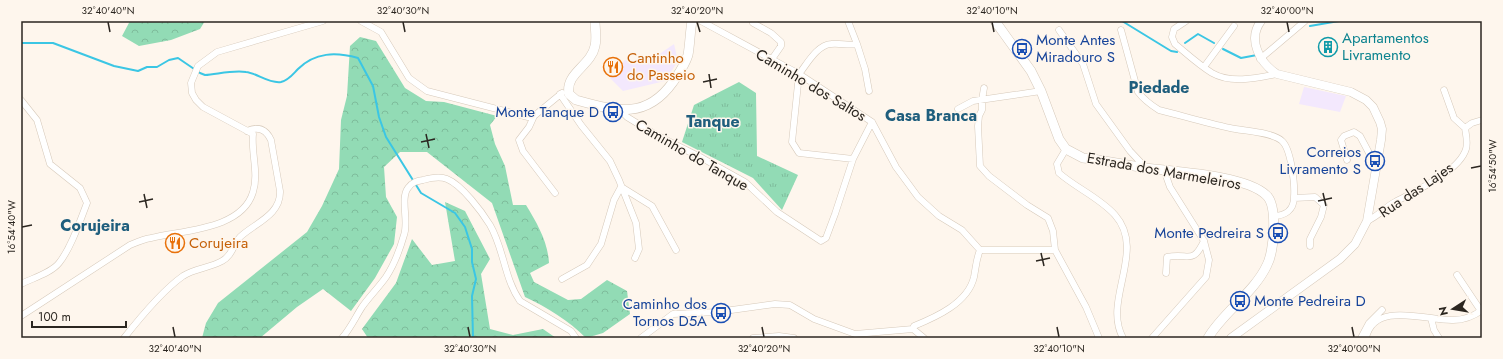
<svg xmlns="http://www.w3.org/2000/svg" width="1503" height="359" font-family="Jost,sans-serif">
  <defs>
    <pattern id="grass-tufts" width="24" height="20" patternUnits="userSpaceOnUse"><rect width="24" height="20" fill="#92dbb5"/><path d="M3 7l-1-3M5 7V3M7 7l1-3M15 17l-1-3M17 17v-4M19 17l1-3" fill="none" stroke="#7ebc9b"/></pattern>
    <pattern id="forest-crowns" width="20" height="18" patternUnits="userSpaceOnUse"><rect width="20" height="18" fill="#92dbb5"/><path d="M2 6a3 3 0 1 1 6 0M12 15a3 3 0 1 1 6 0" fill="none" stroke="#7ebc9b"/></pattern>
  </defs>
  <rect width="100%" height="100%" fill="#fef6ed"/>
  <path fill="#f3e8fd" d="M674 44 678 61 665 81 623 91 610 78 625 60 635 63 658 55Z
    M1304 87 1346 96 1340 112 1299 104Z"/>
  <path fill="url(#grass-tufts)" d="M739 82 756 93 757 156 798 175 782 210 753 178 682 142 694 105Z"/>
  <path fill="url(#forest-crowns)" d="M130 21H205L200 29 171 40 139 46 122 36Z
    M360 37 376 41 405 88 426 101 444 102 497 116 490 125 495 144 505 166 513 205H526C537 223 548 242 549 263L530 273 534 282 568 300 581 299 607 280 627 291 630 314 603 333 586 338C569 321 547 307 525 297L492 203 427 152H400L384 167 386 197 397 217 394 244 375 278 351 311 323 289 297 307 260 338H202L206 323 218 303 307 232 322 206 339 169 341 120 347 96 350 46Z
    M445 202 465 211 490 259 481 274 490 329 513 335 543 329 556 338H368L362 329 396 283 412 239 432 265 455 261Z"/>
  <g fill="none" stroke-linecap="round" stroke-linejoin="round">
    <path stroke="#3bc6e4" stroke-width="2" d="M1122 21 1171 51 1177 52
      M1310 26 1339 21
      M21 43H53L114 66 138 71 147 67H157L169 60 178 58 200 73 205 75C218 74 233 70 246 72 257 73 269 84 281 82 289 80 293 74 298 69 315 52 336 52 358 58L373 86 379 117 386 137 421 193 455 213 465 227 472 249V262L476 279 472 296 473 338
      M1185 43 1198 34 1214 43
      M1223 49 1241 58 1257 55"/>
    <defs>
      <path id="minor" d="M361 21 381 32 409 78 427 91 528 117 534 116
        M701 21 799 74 872 122 896 167 918 197 939 216 962 230 980 250C976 260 976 267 974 277 968 303 936 317 914 326L913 329
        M1186 21 1174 29 1172 37 1175 44C1187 54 1199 65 1212 73 1231 84 1257 78 1277 74
        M753 23 771 33 781 42V46L772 59
        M1059 30 1083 64 1096 104 1130 151 1146 168
        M1121 30 1138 92C1144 100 1151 105 1159 110 1183 116 1206 123 1230 128 1243 131 1273 132 1282 141 1291 149 1295 184 1294 197 1294 210 1285 216 1273 216
        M857 44 865 69 869 91
        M1260 59 1305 21
        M1204 67 1234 26
        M799 74 792 142 799 153 853 159
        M799 74C807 64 817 45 831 44 841 43 848 46 857 44L848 21
        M984 88 982 100V110L979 116 978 126 980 166 989 176 1027 205 1048 218 1053 231 1055 250 1086 307 1099 338
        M1444 90 1454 118 1465 128
        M560 94 581 125 610 161 619 180 636 223 639 249 635 258
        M21 100 37 120 50 164 80 188 87 203C80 221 71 248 59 263 51 273 33 278 21 284
        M618 108 627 117 658 136 702 158 745 182 777 212 821 241 826 238 835 214 853 159 872 122
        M958 109 973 101 1041 91
        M1066 149 1057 164 1059 173C1076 188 1100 198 1115 215 1147 251 1102 300 1123 338
        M1347 160 1341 140 1344 136 1354 132 1360 136 1377 168
        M623 188 652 206 676 250
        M555 193 523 151 519 140 529 127 534 116 562 93
        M1294 198 1315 197 1324 205 1321 217 1310 239V246
        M1367 221C1380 215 1384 208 1395 202 1415 191 1459 172 1466 149 1468 142 1466 135 1465 128L1472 123 1482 120
        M980 250H1055
        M1166 273 1167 257C1189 252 1192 266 1204 241
        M1457 275 1481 311
        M562 279 587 265 601 244 614 200 621 187
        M21 316 130 245C137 242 144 239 151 238 182 230 242 230 253 192 259 174 251 152 253 134L203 107 196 100 192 93 191 83 198 66 217 52 323 21
        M1431 318 1434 330 1439 338
        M913 329 924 338
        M124 338C139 319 163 290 183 276 195 268 210 268 222 261 232 256 233 245 240 237 255 223 281 215 280 191L271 140C266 129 258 126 247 131
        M342 338C350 329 355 318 362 307 369 297 379 287 386 277 394 265 400 249 404 235 409 222 400 198 408 188 412 182 417 181 423 180 430 178 440 176 447 179 462 185 482 212 490 225 504 249 504 278 520 301L571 331 576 338
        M641 338 673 314 717 312 775 304 790 305 814 319 855 334 913 329
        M753 338 779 336 794 338
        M1152 338 1206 277 1209 260 1204 241 1170 187 1164 170
        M1361 338 1369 323 1382 310
        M1366 338C1374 300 1428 321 1453 320 1464 320 1474 316 1482 310"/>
      <path id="tertiary" d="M1231 338 1340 259 1355 244 1367 221 1381 140 1382 129 1380 122 1373 107 1366 100 1351 92 1277 74C1260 63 1247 40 1261 21"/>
      <path id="secondary" d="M595 21C595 29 597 38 595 46 591 66 565 73 569 94L576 100C616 111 646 120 673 82 679 73 685 65 688 55 690 44 690 32 692 21
        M995 21 1031 71 1041 91 1059 139 1066 149 1083 158C1104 160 1125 165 1146 168 1175 172 1245 175 1266 195 1278 205 1274 252 1267 265 1254 293 1223 312 1208 338"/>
    </defs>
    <use href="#minor" stroke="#d6c9ba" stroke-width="7"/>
    <use href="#tertiary" stroke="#d6c9ba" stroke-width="9"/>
    <use href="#secondary" stroke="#d6c9ba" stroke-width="10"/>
    <use href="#minor" stroke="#fff" stroke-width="6"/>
    <use href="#tertiary" stroke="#fff" stroke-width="8"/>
    <use href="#secondary" stroke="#fff" stroke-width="9"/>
  </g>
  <path fill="none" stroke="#2b2620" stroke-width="1.5" d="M108 22 110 32M403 22 405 32M697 22 700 32M992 22 994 32M1287 22 1289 32M709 74 711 88M703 82 717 79M426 134 429 148M421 142 435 139M1471 168 1481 166M1323 193 1326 206M144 194 147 208M1318 201 1332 198M139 202 153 199M22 227 32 225M1041 253 1044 266M1036 261 1050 258M173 327 175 337M468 327 470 337M762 327 764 337M1057 327 1059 337M1352 327 1354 337"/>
  <defs>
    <symbol id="building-ring" viewBox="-11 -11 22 22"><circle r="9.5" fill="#fef6ed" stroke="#0f9aa8" stroke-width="1.5"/><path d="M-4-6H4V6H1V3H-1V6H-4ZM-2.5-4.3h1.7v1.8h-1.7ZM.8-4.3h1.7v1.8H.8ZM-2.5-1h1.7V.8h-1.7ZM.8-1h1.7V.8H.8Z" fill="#0f9aa8"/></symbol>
    <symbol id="bus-ring" viewBox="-11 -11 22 22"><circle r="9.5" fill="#fef6ed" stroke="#1a4fb4" stroke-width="1.5"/><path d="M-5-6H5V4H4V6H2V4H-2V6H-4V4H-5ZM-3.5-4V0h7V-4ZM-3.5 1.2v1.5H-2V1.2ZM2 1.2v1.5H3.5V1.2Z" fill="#1a4fb4"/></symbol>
    <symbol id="restaurant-ring" viewBox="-11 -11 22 22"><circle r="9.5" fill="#fef6ed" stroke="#e8710a" stroke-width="1.5"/><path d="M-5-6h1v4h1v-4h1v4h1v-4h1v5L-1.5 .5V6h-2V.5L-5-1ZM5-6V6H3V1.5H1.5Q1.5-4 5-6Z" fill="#e8710a"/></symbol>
  </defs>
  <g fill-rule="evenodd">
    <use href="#building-ring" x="1317" y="36" width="22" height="22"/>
    <use href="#bus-ring" x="1011" y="38" width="22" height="22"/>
    <use href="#restaurant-ring" x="602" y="56" width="22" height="22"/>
    <use href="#bus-ring" x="602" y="101" width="22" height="22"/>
    <use href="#bus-ring" x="1364" y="150" width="22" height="22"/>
    <use href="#bus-ring" x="1267" y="222" width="22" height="22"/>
    <use href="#restaurant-ring" x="164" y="232" width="22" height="22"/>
    <use href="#bus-ring" x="1229" y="290" width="22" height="22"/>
    <use href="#bus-ring" x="710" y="302" width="22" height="22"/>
  </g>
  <g text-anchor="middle" stroke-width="3" stroke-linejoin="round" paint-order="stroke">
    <g font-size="15" fill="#0d838f" stroke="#fef6ed" text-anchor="start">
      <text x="1342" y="43">Apartamentos<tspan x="1342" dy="17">Livramento</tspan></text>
    </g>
    <g font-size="15" fill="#164399" stroke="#fef6ed" text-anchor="end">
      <text x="1036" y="45" text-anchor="start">Monte Antes<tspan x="1036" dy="17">Miradouro S</tspan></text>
      <text x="599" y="117">Monte Tanque D</text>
      <text x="1361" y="157">Correios<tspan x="1361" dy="17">Livramento S</tspan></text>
      <text x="1264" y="238">Monte Pedreira S</text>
      <text x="1254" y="306" text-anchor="start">Monte Pedreira D</text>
      <text x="707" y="309">Caminho dos<tspan x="707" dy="17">Tornos D5A</tspan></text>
    </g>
    <g font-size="15" fill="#c56008" stroke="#fef6ed" text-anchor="start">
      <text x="627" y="63">Cantinho<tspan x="627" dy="17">do Passeio</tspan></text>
      <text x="189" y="248">Corujeira</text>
    </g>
    <g font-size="15" fill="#2b2620" stroke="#fef6ed">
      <text transform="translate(811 85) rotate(31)" y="5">Caminho dos Saltos</text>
      <text transform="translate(692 155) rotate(30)" y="5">Caminho do Tanque</text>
      <text transform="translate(1164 171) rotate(10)" y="5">Estrada dos Marmeleiros</text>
      <text transform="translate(1416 190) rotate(-34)" y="5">Rua das Lajes</text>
    </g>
    <g font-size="16" font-weight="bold" fill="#1f5e7d" stroke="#fef6ed">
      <text x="1159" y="93">Piedade</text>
      <text x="931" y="121">Casa Branca</text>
      <text x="713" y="127">Tanque</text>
      <text x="95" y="231">Corujeira</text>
    </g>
  </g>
  <rect width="1503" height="359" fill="none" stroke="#fef6ed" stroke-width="44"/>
  <g transform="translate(1453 309) rotate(258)" stroke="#fef6ed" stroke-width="3" paint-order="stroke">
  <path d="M0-3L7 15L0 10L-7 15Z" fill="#2b2620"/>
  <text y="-6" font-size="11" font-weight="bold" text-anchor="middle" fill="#2b2620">N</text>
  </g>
  <path d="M32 321v6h94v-6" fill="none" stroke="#2b2620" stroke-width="2"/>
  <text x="38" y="321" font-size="12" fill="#2b2620" stroke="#fef6ed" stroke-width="3" paint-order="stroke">100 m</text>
  <rect x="22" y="22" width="1459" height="315" fill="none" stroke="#2b2620" stroke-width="1.5"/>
  <g font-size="10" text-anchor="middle" fill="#2b2620">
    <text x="108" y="14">32°40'40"N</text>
    <text x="403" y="14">32°40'30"N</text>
    <text x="697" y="14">32°40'20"N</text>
    <text x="992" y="14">32°40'10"N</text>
    <text x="1287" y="14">32°40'00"N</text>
    <text transform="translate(1492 166) rotate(-90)" y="4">16°54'50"W</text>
    <text transform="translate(11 227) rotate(-90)" y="4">16°54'40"W</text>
    <text x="175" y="352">32°40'40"N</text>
    <text x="470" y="352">32°40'30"N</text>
    <text x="764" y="352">32°40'20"N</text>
    <text x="1059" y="352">32°40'10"N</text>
    <text x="1354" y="352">32°40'00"N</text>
  </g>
</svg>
